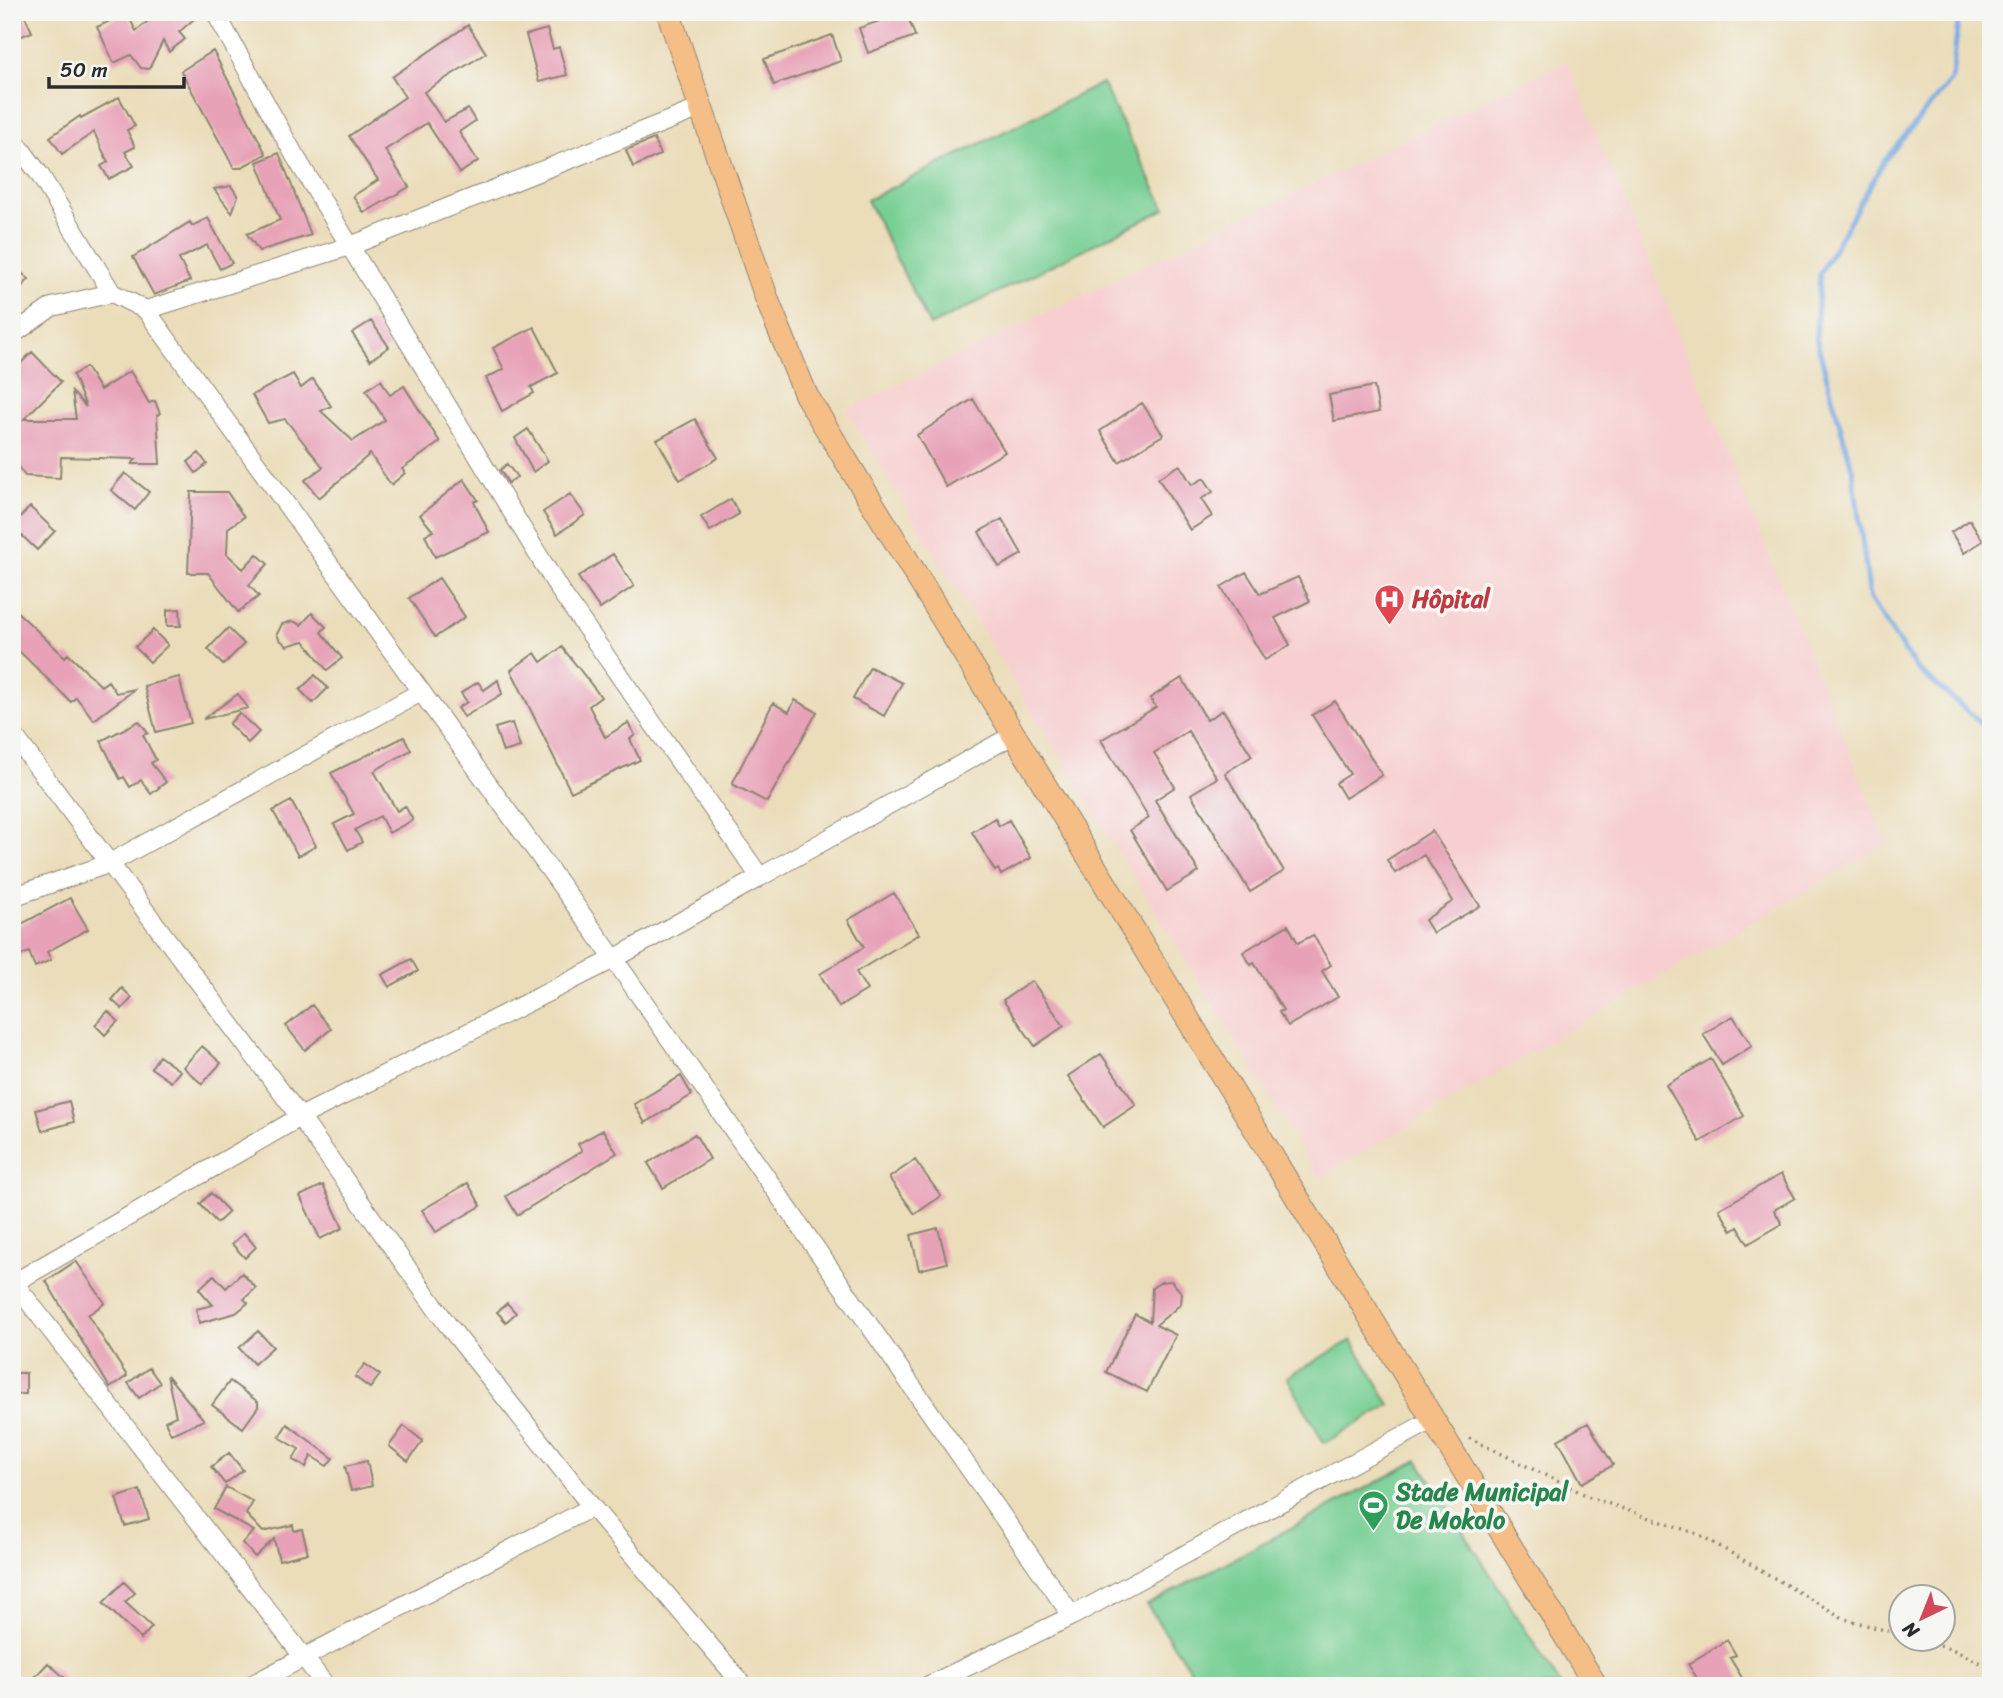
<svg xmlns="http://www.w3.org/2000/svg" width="2003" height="1698" font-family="Sriracha,sans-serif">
  <rect width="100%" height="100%" fill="#f6f6f2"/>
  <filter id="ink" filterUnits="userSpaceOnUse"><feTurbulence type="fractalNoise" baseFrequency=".0143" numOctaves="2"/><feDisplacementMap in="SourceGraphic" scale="14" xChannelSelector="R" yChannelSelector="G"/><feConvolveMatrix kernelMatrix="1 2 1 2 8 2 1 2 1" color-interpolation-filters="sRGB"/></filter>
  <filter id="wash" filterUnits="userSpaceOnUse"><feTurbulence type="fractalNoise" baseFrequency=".00686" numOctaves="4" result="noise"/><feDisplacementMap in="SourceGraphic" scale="28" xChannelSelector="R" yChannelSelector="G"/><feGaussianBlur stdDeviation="1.57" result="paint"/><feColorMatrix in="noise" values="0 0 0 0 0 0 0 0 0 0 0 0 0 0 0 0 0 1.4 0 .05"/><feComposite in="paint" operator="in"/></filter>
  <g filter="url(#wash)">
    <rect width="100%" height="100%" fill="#ebddba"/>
    <path fill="#f7cfd0" d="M1567 61 1887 843 1320 1178 846 410Z"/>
    <path fill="#78cf94" stroke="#527d60" stroke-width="2" d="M1102 83 1165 209 930 326 867 200Z
      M1352 1340 1390 1405 1324 1443 1287 1377Z
      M1418 1460 1561 1686H1201L1147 1605Z"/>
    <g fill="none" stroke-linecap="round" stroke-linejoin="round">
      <path stroke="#77a8e2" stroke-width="5" d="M1959 12 1952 79 1884 161 1820 273 1816 338 1853 472 1870 599 1916 668 1991 731"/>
    </g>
    <g id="blocks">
      <path fill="#e8a2b8" d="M12 12H23L32 32 12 40Z
        M159 12H202L179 32 185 39 169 52 163 41 149 69 141 68 131 55 114 63 97 27 127 13 136 31Z
        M906 12 915 36 868 53 859 28Z
        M468 25 486 53 424 92 444 122 468 109 475 121 459 132 478 161 460 173 427 123 385 150 409 187 364 213 353 196 378 180 349 136 405 97 392 77Z
        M547 29 553 49 559 47 567 75 539 82 526 35Z
        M832 35 841 61 774 85 764 59Z
        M213 51 266 154 240 168H234L181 71Z
        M119 97 135 126 127 130 135 147 125 152 134 166 109 179 101 166 108 162 94 132 62 154 50 137 80 116 81 118Z
        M654 139 660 155 633 167 626 150Z
        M279 153 311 235 259 251 247 234 280 220 257 162Z
        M231 186 238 196 232 213 214 189Z
        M208 218 232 263 220 269 207 245 179 259 190 281 154 295 133 257 190 222 192 226Z
        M12 265 29 279 12 298Z
        M371 321 389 347 370 360 352 333Z
        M534 327 558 373 531 387 534 393 502 411 486 378 504 369 493 348Z
        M32 352 61 382 24 419H76L72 392 86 407 73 375 86 367 100 390 130 371 149 403 155 401 160 414 157 415 160 464H132L136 459 61 457 60 478 25 476 16 464 12 440V372Z
        M293 374 301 388 313 379 331 406 321 411 353 441 385 420 366 390 381 380 390 395 404 386 440 442 402 469 405 473 391 485 370 454 319 498 305 480 323 467 285 419 268 423 252 395Z
        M1374 386 1379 412 1334 421 1329 395Z
        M973 399 1005 452 946 487 917 435Z
        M1142 403 1163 435 1119 462 1100 431Z
        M695 419 718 458 680 480 657 440Z
        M528 429 548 461 533 472 515 438Z
        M199 453 207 464 196 473 188 462Z
        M507 464 517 477 508 483 500 470Z
        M1180 465 1192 485 1204 478 1213 492 1201 499 1212 516 1190 530 1158 478Z
        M125 473 149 492 135 510 111 490Z
        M464 479 478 500 474 502 489 532 435 557 425 535 433 531 420 515Z
        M191 492H227L244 517 228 528 227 554 243 569 257 554 268 564 249 585 259 596 238 612 208 573H188Z
        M570 494 585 515 557 534 543 512Z
        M731 499 739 514 710 531 701 517Z
        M30 507 55 531 37 550 12 526Z
        M1002 519 1022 554 999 567 979 532Z
        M1970 520 1983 541 1964 553 1951 532Z
        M613 554 634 586 600 609 578 577Z
        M1246 572 1260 594 1298 577 1310 601 1275 618 1290 645 1265 660 1221 587Z
        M439 578 465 617 435 637 409 598Z
        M12 607 65 657 68 654 101 686 108 681 116 693 135 689 94 720 76 697 71 702 12 644Z
        M180 609 181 626H167V610Z
        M312 613 326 627 321 632 342 658 327 670 304 641 287 646 279 639 277 634 282 624 293 621 301 625Z
        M228 628 244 644 223 665 208 649Z
        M153 630 168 645 150 662 135 647Z
        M562 647 601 697 589 706 605 737 628 723 635 735 630 739 640 760 571 792 511 670 535 653 541 662Z
        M870 667 902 683 884 716 853 699Z
        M315 675 328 688 313 703 300 690Z
        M179 677 191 723 156 732 144 686Z
        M1182 678 1207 720 1223 710 1252 756 1225 773 1284 871 1250 892 1191 794 1217 778 1188 731 1154 753 1175 787 1155 800 1199 872 1167 891 1130 830 1149 818 1101 740 1156 707 1150 698Z
        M498 680 502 694 464 717 458 708 467 702 461 693 478 682 484 690Z
        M238 694 248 708 204 719V718Z
        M795 700 817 712 767 802 732 784 773 703 789 712Z
        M1335 701 1382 775 1345 798 1336 783 1350 774 1312 715Z
        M239 713 259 732 248 743 229 724Z
        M139 721 148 733 143 735 156 760 151 763 166 782 151 794 141 780 130 787 124 777 120 779 101 741Z
        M512 723 520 747 503 752 495 728Z
        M404 737 411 750 374 771 397 811 405 806 413 820 389 833 380 816 355 830 362 842 348 850 334 824 354 814 331 773Z
        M291 801 316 846 298 856 273 811Z
        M995 818 999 826 1009 820 1031 858 1001 875 998 869 995 871 972 832Z
        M1432 831 1480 906 1433 933 1425 920 1453 901 1424 855 1395 873 1387 860Z
        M894 893 919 934 856 972 867 990 839 1007 820 974 864 947 848 920Z
        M70 898 88 929 47 952 51 960 35 967 29 952 17 957 12 947V929Z
        M1288 925 1298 943 1313 935 1331 965 1322 971 1338 997 1288 1026 1279 1012 1283 1010 1254 963 1251 965 1243 952Z
        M411 959 418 971 389 987 382 975Z
        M1032 981 1064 1026 1035 1046 1003 1000Z
        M122 988 132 998 122 1009 112 1000Z
        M312 1005 331 1029 305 1050 286 1026Z
        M108 1011 118 1021 105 1035 95 1025Z
        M1733 1016 1752 1046 1722 1065 1703 1034Z
        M202 1046 221 1063 202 1084 183 1067Z
        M1101 1054 1136 1105 1103 1127 1068 1076Z
        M159 1056 180 1071 171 1082 151 1068Z
        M1711 1059 1744 1116 1700 1142 1666 1085Z
        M681 1076 692 1095 645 1123 634 1104Z
        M69 1101 74 1122 42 1131 36 1110Z
        M603 1130 617 1153 517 1215 506 1196 582 1151 578 1144Z
        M695 1134 710 1159 663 1188 648 1163Z
        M915 1160 941 1196 915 1214 889 1178Z
        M1781 1174 1795 1198 1774 1210 1782 1224 1748 1244 1738 1227 1732 1231 1719 1209Z
        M468 1183 481 1206 436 1232 422 1210Z
        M323 1185 343 1228 320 1239 300 1196Z
        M211 1193 229 1212 217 1223 200 1204Z
        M938 1228 947 1263 919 1270 911 1235Z
        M244 1233 256 1247 245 1258 232 1244Z
        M76 1261 105 1303 88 1315 127 1376 110 1388 46 1281Z
        M242 1273 256 1288 244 1299 248 1303 236 1313 199 1323 196 1309 213 1305 199 1289 214 1275 226 1288Z
        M1171 1281 1182 1293 1181 1304 1156 1325 1176 1335 1147 1392 1106 1372 1135 1314 1150 1322 1152 1288 1161 1282Z
        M507 1303 516 1313 506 1322 497 1312Z
        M258 1331 273 1347 254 1364 239 1348Z
        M365 1364 380 1375 370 1388 355 1377Z
        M149 1368 160 1383 139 1398 128 1383Z
        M12 1373H26V1394H12Z
        M167 1375 204 1420 171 1434 165 1421 176 1416Z
        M230 1381 258 1402V1407L243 1428 212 1405Z
        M1588 1423 1613 1465 1582 1483 1558 1440Z
        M287 1424 333 1458 327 1466 311 1456 306 1467 293 1460 299 1449 279 1437Z
        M404 1426 423 1441 408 1461 389 1446Z
        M229 1453 243 1470 225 1484 211 1467Z
        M367 1461 372 1486 351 1491 345 1466Z
        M226 1487 253 1502 246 1514 263 1532 293 1525 294 1531 302 1529 308 1553 279 1560 274 1539 255 1557 242 1543 254 1531 214 1509Z
        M140 1490 149 1519 125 1526 116 1498Z
        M124 1582 135 1593 125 1602 152 1627 141 1639 103 1603Z
        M1727 1640 1736 1655 1730 1658 1747 1686H1702L1688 1664Z
        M48 1663 64 1677 56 1686H40L33 1679Z"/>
    </g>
  </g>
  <g filter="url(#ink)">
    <use href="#blocks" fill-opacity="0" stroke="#8b8472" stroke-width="2"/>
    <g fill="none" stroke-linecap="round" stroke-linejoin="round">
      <defs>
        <path id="minor" d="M215 12 295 156 559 589 760 877
          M12 137 40 175 112 293 146 310 614 959 1072 1616
          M146 310 350 246 703 107
          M12 335 52 307 112 293
          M12 733 300 1117 447 1324 592 1507 744 1686
          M12 897 108 864 419 693
          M12 1280 326 1686
          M12 1284 300 1117 614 959 1013 735
          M249 1686 592 1507
          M927 1686 1072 1616 1432 1420"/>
        <path id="major" d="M668 12 768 302 806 395 1596 1686"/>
      </defs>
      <use href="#minor" stroke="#8b8472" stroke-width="20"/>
      <use href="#major" stroke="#8b8472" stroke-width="25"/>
      <path stroke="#8b8472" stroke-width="3.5" stroke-dasharray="2 5" stroke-linecap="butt" d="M1469 1438 1592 1498 1700 1535 1845 1619 1902 1635
        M1913 1638 1954 1650 1991 1668"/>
      <use href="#minor" stroke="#fff" stroke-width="18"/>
      <use href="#major" stroke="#f6be87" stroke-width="23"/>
    </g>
  </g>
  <defs>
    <symbol id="hospital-pin" viewBox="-11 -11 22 30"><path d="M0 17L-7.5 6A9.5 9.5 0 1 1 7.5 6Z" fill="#e0444e" stroke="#f6f6f2"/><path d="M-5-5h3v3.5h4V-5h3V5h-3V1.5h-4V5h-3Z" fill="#fff"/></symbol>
    <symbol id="stadium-pin" viewBox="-11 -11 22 30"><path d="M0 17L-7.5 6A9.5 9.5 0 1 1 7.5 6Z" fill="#2e9e5b" stroke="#f6f6f2"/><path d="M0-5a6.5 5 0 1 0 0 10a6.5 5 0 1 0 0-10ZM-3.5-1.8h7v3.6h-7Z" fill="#fff"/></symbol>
  </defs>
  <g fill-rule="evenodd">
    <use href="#hospital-pin" x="1372" y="582" width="35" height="47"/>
    <use href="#stadium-pin" x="1356" y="1488" width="35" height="47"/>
  </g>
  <g text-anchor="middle" stroke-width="7" stroke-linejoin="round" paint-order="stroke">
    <g font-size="24" font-weight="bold" fill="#be3a42" stroke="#f6f6f2" text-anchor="start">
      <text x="1412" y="607">Hôpital</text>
    </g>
    <g font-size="24" font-weight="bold" fill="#27864d" stroke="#f6f6f2" text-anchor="start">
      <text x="1396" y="1500">Stade Municipal<tspan x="1396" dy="28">De Mokolo</tspan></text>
    </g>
  </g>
  <rect width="2003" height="1698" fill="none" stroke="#f6f6f2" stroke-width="42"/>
  <g transform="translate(1922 1618) rotate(223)"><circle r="33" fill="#f6f6f2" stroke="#a5a5a2" stroke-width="2"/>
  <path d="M0-5L12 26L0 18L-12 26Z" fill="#d1495b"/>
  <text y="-10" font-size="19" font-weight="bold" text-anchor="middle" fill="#2b2b2b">N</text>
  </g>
  <path d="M49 77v10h135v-10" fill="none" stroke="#2b2b2b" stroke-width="3.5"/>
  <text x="60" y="77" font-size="21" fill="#2b2b2b" stroke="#f6f6f2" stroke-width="5" paint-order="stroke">50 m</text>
</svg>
